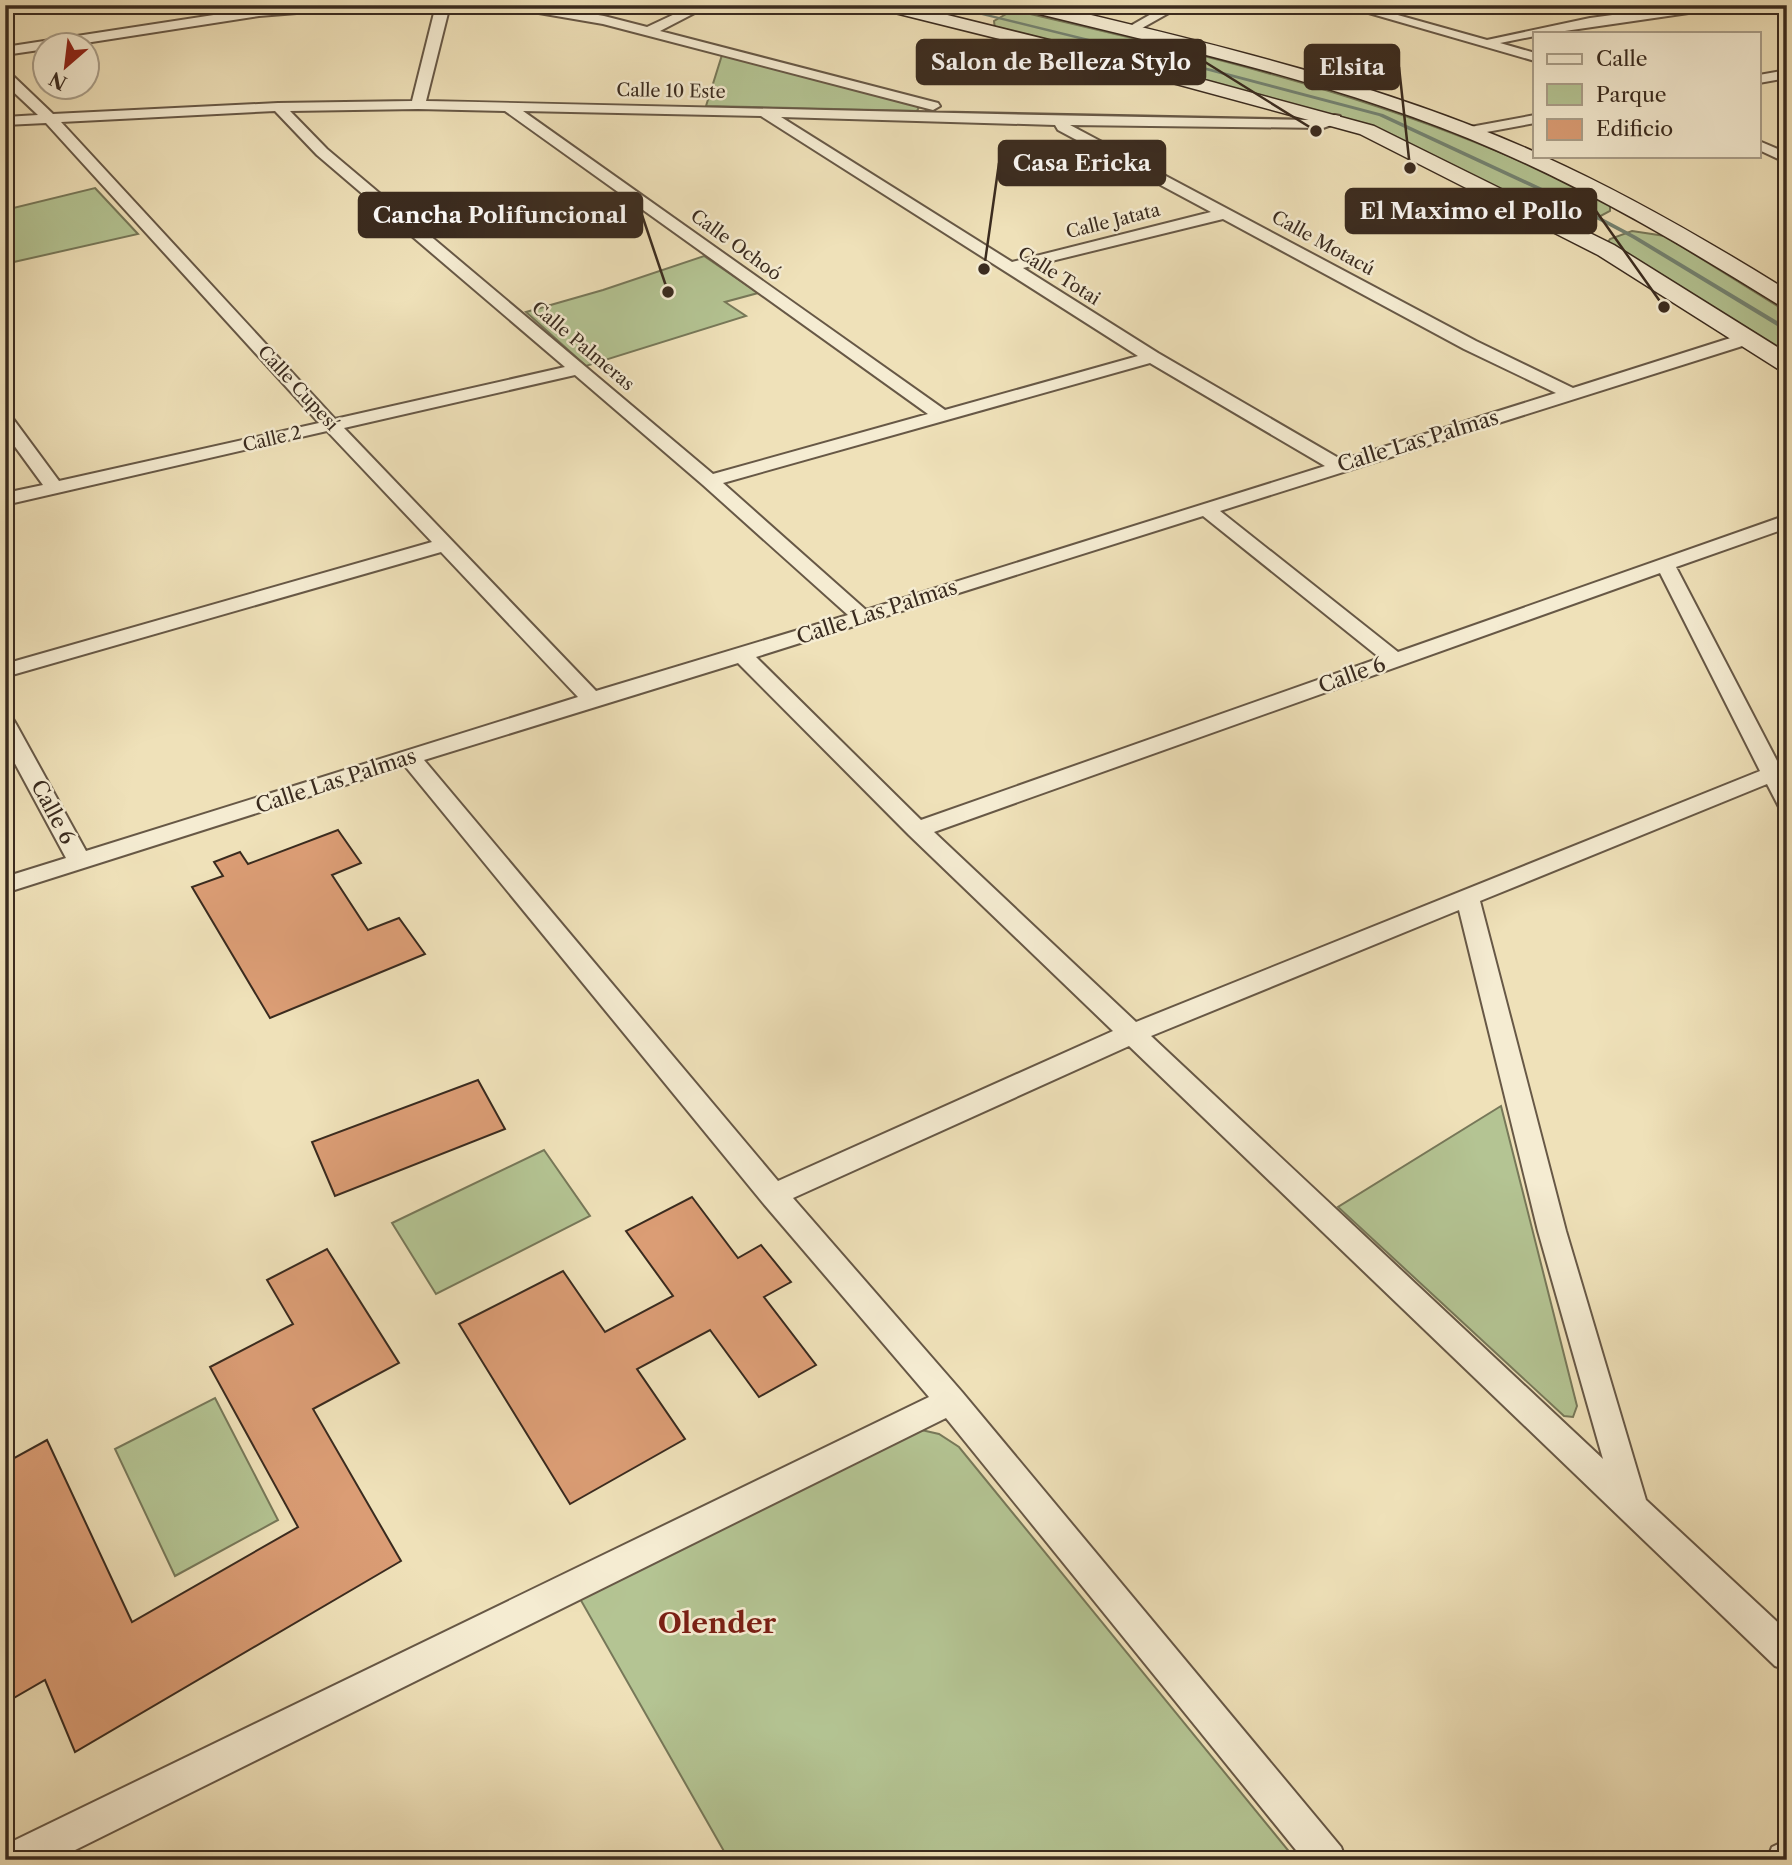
<svg xmlns="http://www.w3.org/2000/svg" width="1792" height="1865" font-family="'Libre Caslon Text',serif">
  <rect width="100%" height="100%" fill="#efe1b9"/>
  <filter id="stains"><feTurbulence type="fractalNoise" baseFrequency=".00286" numOctaves="4"/><feColorMatrix values="0 0 0 0 .2 0 0 0 0 .09 0 0 0 0 .02 0 0 0 .5 -.17"/></filter>
  <radialGradient id="worn" r=".72"><stop offset=".6" stop-color="#630" stop-opacity="0"/><stop offset="1" stop-color="#630" stop-opacity=".3"/></radialGradient>
  <path fill="#b4c493" stroke="#777859" stroke-width="2" d="M1008 13H1026C1228 60 1426 107 1610 204V211L1595 219 1564 221 1396 140 995 29 994 21Z
    M722 55 914 105 919 107 917 111 706 106Z
    M95 188 138 234 5 264V210Z
    M1632 231 1665 236 1787 312V373L1606 245 1610 239Z
    M704 256 758 293 725 302 746 316 586 366 526 312 603 290Z
    M1501 1106 1577 1406 1573 1417 1564 1416 1338 1207Z
    M544 1150 590 1216 436 1294 392 1223Z
    M215 1398 278 1520 175 1576 115 1449Z
    M917 1429 939 1434 959 1447 1296 1860H729L579 1597Z"/>
  <g fill="none" stroke-linecap="round" stroke-linejoin="round">
    <path fill="#748372" fill-rule="evenodd" d="M941 5H950L1208 68 1383 114 1570 201 1636 236 1787 327V332L1632 238 1566 203 1379 116 1205 70Z"/>
  </g>
  <path fill="#db9d75" stroke="#3a2b1f" stroke-width="2" d="M338 830 361 863 332 875 368 930 399 918 425 954 270 1018 192 887 223 876 214 862 240 852 248 864Z
    M478 1080 505 1129 335 1196 312 1142Z
    M692 1197 738 1258 761 1245 791 1282 764 1297 816 1365 759 1397 710 1330 637 1369 685 1439 570 1504 459 1324 563 1271 605 1332 673 1296 626 1231Z
    M327 1249 399 1363 313 1409 401 1561 75 1752 45 1680 5 1703V1463L47 1440 132 1622 298 1527 210 1367 293 1324 267 1280Z"/>
  <g fill="none" stroke-linecap="round" stroke-linejoin="round">
    <defs>
      <path id="street" d="M297 5H353L347 9 259 16 66 46H46V49L5 55V47L259 8Z
        M436 5H539L604 16 647 27 694 5H710L660 31 938 103 940 106 933 110 603 24 533 12 449 9 426 101C724 107 1023 116 1321 120L1335 115 1340 116V122L1323 128 1070 125 1476 341 1573 388 1743 334H1755L1757 338 1755 342 1220 511 1398 652 1787 515V528L1676 567 1787 780V809L1779 807 1767 784 1480 901 1566 1231 1646 1500 1787 1631V1670L1775 1666 1129 1046 793 1198 962 1392 1341 1847 1346 1860H1304L946 1418 55 1860H5V1845L929 1397 763 1203 405 766 5 893V877L66 858 5 745V717L13 719 16 724 86 851 578 697 441 552 5 677V664L432 542 327 431 5 505V493L43 485 5 433V415L11 416 59 481 319 423 46 123 5 125V117L38 115 5 84V72L10 73 53 114 278 103 412 101ZM418 109 505 111 928 414 713 474 327 149 290 111ZM275 111 317 155 565 367 335 419 61 122ZM523 111 761 116 1138 356 945 410ZM781 117 1055 125 1058 130 1211 212 1012 262ZM1223 219 1464 349 1556 393 1342 460 1158 353 1023 268ZM1150 363 1325 466 866 610 723 483ZM575 375 703 485 848 615 596 691 344 428ZM1203 516 1380 658 921 820 756 657ZM1660 573 1760 771 1136 1022 934 832ZM738 663 909 835 1113 1031 778 1181 424 760ZM1459 910 1538 1231 1603 1459 1151 1036Z
        M1167 5H1183L1135 32 1131 33 1125 29Z
        M1341 5H1362L1487 40 1590 18 1687 5H1722L1716 9 1551 33H1535V36L1500 43 1535 53V61Z
        M1787 70V78L1759 83V75Z
        M1535 115V123L1465 136 1458 132 1465 128Z
        M1759 141 1787 153V163L1759 150Z
        M1787 1840V1860H1767L1772 1847Z"/>
      <path id="secondary" d="M876 5H907L1146 64 1374 126 1614 245 1787 353V371L1778 369 1598 255 1360 134 1132 72 879 9Z
        M1016 5H1049C1213 44 1380 83 1535 152V156H1543C1627 194 1708 241 1787 290V307L1779 305C1687 248 1595 193 1496 150 1343 83 1180 49 1019 9Z"/>
    </defs>
    <use href="#street" stroke="#675846" stroke-width="4"/>
    <use href="#secondary" stroke="#3a2b1f" stroke-width="3"/>
    <use href="#street" fill="#f5ecd2" fill-rule="evenodd"/>
    <use href="#secondary" fill="#f5ecd2" fill-rule="evenodd"/>
  </g>
  <g text-anchor="middle" stroke-width="5" stroke-linejoin="round" paint-order="stroke">
    <g font-size="18" fill="#3a2b1f" stroke="#f5ecd2">
      <text transform="translate(671 91) rotate(1)" y="6">Calle 10 Este</text>
      <text transform="translate(1113 221) rotate(-14)" y="6">Calle Jatata</text>
      <text transform="translate(1323 243) rotate(29)" y="6">Calle Motacú</text>
      <text transform="translate(736 245) rotate(36)" y="6">Calle Ochoó</text>
      <text transform="translate(1059 276) rotate(32)" y="6">Calle Totai</text>
      <text transform="translate(583 346) rotate(40)" y="6">Calle Palmeras</text>
      <text transform="translate(298 388) rotate(47)" y="6">Calle Cupesí</text>
      <text transform="translate(272 439) rotate(-13)" y="6">Calle 2</text>
    </g>
    <g font-size="21" fill="#3a2b1f" stroke="#f5ecd2">
      <text transform="translate(1418 441) rotate(-17)" y="7">Calle Las Palmas</text>
      <text transform="translate(877 612) rotate(-18)" y="7">Calle Las Palmas</text>
      <text transform="translate(1352 675) rotate(-20)" y="7">Calle 6</text>
      <text transform="translate(336 781) rotate(-18)" y="7">Calle Las Palmas</text>
      <text transform="translate(53 812) rotate(62)" y="7">Calle 6</text>
    </g>
    <g font-size="28" font-weight="bold" fill="#7a1f14" stroke="#f5ecd2">
      <text x="717" y="1633">Olender</text>
    </g>
  </g>
  <path fill="none" stroke="#3a2b1f" stroke-width="2.5" d="M1316 131L1205 62M1410 168L1399 67M984 269L999 163M1664 307L1596 211M668 292L642 215"/>
  <g fill="#3a2b1f" stroke="#f5ecd2" stroke-width="2.5">
    <circle cx="1316" cy="131" r="7"/>
    <circle cx="1410" cy="168" r="7"/>
    <circle cx="984" cy="269" r="7"/>
    <circle cx="1664" cy="307" r="7"/>
    <circle cx="668" cy="292" r="7"/>
  </g>
  <g fill="#3a2b1f" stroke="#3a2b1f" stroke-width="2.5">
    <rect x="917" y="40" width="288" height="44" rx="7"/>
    <rect x="1305" y="45" width="94" height="44" rx="7"/>
    <rect x="999" y="141" width="166" height="44" rx="7"/>
    <rect x="1346" y="189" width="250" height="44" rx="7"/>
    <rect x="359" y="193" width="283" height="44" rx="7"/>
  </g>
  <g font-size="23" text-anchor="middle" font-weight="bold" fill="#fff">
    <text x="1061" y="70">Salon de Belleza Stylo</text>
    <text x="1352" y="75">Elsita</text>
    <text x="1082" y="171">Casa Ericka</text>
    <text x="1471" y="219">El Maximo el Pollo</text>
    <text x="500" y="223">Cancha Polifuncional</text>
  </g>
  <rect width="1792" height="1865" fill="none" stroke="#efe1b9" stroke-width="28"/>
  <rect x="7" y="7" width="1778" height="1851" fill="none" stroke="#3a2b1f" stroke-width="3.5"/>
  <rect x="14" y="14" width="1764" height="1837" fill="none" stroke="#3a2b1f" stroke-width="2"/>
  <rect x="1533" y="32" width="228" height="126" fill="#f5ecd2" stroke="#aa9f8a" stroke-width="2"/>
  <rect x="1547" y="54" width="35" height="10" fill="#f5ecd2" stroke="#aa9f8a" stroke-width="2"/>
  <text x="1596" y="66" font-size="21" fill="#3a2b1f">Calle</text>
  <rect x="1547" y="84" width="35" height="21" fill="#b4c493" stroke="#aa9f8a" stroke-width="2"/>
  <text x="1596" y="102" font-size="21" fill="#3a2b1f">Parque</text>
  <rect x="1547" y="119" width="35" height="21" fill="#db9d75" stroke="#aa9f8a" stroke-width="2"/>
  <text x="1596" y="136" font-size="21" fill="#3a2b1f">Edificio</text>
  <g transform="translate(66 66) rotate(208)"><circle r="33" fill="#f5ecd2" stroke="#aa9f8a" stroke-width="2"/>
  <path d="M0-5L12 26L0 18L-12 26Z" fill="#8f2418"/>
  <text y="-10" font-size="19" font-weight="bold" text-anchor="middle" fill="#3a2b1f">N</text>
  </g>
  <rect width="100%" height="100%" filter="url(#stains)"/>
  <rect width="100%" height="100%" fill="url(#worn)"/>
</svg>
